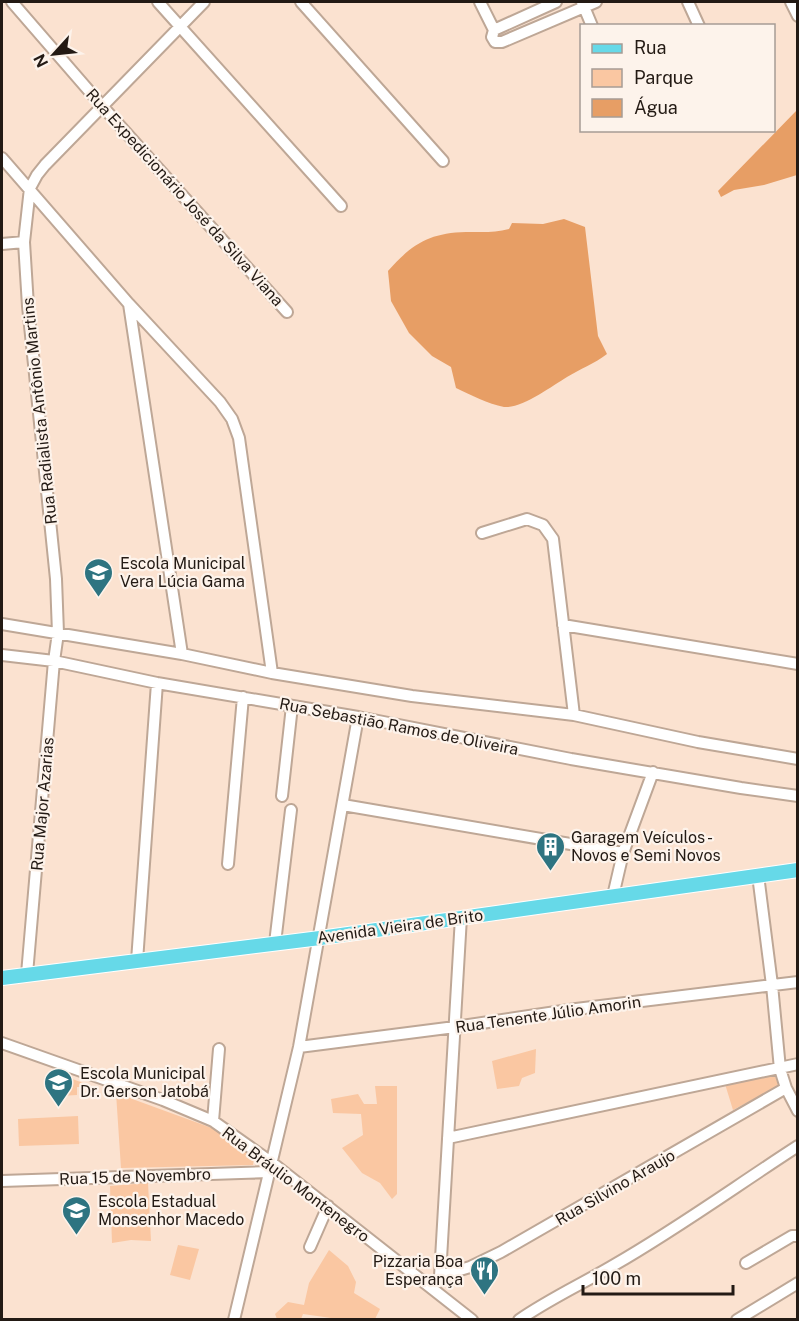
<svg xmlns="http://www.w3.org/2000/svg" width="799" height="1321" font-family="'Public Sans',sans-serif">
  <rect width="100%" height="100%" fill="#fbe2d0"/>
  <path fill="#fac7a2" d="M536 1049 535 1073 522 1078 519 1086 497 1089 492 1061Z
    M59 1074 94 1087H77V1095L60 1096Z
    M774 1074 779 1086 733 1110 725 1084Z
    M375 1086H397V1194L392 1199 380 1183 362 1173 342 1148 363 1135 361 1114 333 1113 331 1099 358 1094 364 1104H377Z
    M116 1093 220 1131 254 1158 253 1165 121 1168Z
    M78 1116 79 1144 19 1146 18 1119Z
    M148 1183 151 1241 131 1240 112 1243 110 1186Z
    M178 1245 199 1249 190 1280 170 1275Z
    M329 1250 348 1266 356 1282 354 1293 380 1309 375 1319H338L303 1314 301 1319H277L275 1314 288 1302 304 1305 309 1283Z"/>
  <path fill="#e79e65" d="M797 110V175L764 185 734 190 721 197 718 191Z
    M564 219 585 227 598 336 607 354C594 364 580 369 567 377 552 386 521 409 504 407 488 404 471 395 456 388L451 367 432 356 409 333 391 301 388 271C412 244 429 233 466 232 482 232 495 233 509 229L512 223 543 224Z"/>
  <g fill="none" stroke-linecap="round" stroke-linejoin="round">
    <defs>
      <path id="minor" d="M12 2 103 107 287 312
        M158 2 341 206
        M301 2 443 161
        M480 2 494 30 492 37 495 42H502L596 2
        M582 2 592 26
        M688 2 699 26
        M791 2 798 16
        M494 30 556 2
        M2 158 129 304 220 402 232 419 239 438 272 673
        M2 244 24 242
        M129 304 182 654
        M482 533 527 519 543 525 553 539 574 715
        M2 624 182 654 272 673 412 696 574 715 698 742 798 759
        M563 625 798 664
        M2 655 54 661 157 683 358 717 571 759 741 788 798 796
        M282 796 292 706
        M343 805 623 853
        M228 864 243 697
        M758 875 772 985 780 1069 786 1088 798 1111
        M613 896 623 853 653 772
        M275 943 291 810
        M137 961 157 683
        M27 974 54 661 58 633 56 579 28 306 24 242 30 188 37 175 45 165 204 2
        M2 1043 163 1100 213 1121 271 1162 472 1320
        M299 1047 455 1027 576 1009 798 982
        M213 1121 219 1049
        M448 1138 798 1064
        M2 1181 269 1172
        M310 1247 328 1206
        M746 1263 792 1236H798
        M440 1276 470 1267 501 1252 786 1088
        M438 1282 440 1276 461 917
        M234 1320 299 1047 358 717
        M519 1320C549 1299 582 1284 614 1265 677 1229 736 1186 798 1146
        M737 1320 798 1283"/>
      <path id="major" d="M2 978 320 938 798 870"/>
    </defs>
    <use href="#minor" stroke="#bea796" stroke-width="14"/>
    <use href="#major" stroke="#fff" stroke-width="16"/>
    <use href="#minor" stroke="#fff" stroke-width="10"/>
    <use href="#major" stroke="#66d9e8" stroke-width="14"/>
  </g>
  <defs>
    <symbol id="school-pin" viewBox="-11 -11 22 30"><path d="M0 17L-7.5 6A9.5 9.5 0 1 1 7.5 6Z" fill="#2e7481" stroke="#fdf3eb"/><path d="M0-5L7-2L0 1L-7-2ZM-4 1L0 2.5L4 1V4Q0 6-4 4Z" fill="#fff"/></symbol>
    <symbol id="building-pin" viewBox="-11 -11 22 30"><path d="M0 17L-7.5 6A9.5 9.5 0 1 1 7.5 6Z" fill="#2e7481" stroke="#fdf3eb"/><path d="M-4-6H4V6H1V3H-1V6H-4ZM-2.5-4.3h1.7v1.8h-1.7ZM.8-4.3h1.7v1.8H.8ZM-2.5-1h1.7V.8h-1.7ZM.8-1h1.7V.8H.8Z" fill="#fff"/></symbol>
    <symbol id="restaurant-pin" viewBox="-11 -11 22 30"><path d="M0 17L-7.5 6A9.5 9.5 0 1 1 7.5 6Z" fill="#2e7481" stroke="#fdf3eb"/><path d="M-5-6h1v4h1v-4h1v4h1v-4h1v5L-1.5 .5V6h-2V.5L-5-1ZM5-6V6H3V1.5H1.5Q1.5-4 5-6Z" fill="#fff"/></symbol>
  </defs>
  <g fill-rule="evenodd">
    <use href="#school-pin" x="82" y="556" width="33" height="45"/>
    <use href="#building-pin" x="534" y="830" width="33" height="45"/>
    <use href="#school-pin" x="42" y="1066" width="33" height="45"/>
    <use href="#school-pin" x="60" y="1194" width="33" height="45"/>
    <use href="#restaurant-pin" x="468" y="1254" width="33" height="45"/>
  </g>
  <g text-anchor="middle" stroke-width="4.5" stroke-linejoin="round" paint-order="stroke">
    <g font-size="16" fill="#231a14" stroke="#fdf3eb">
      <text transform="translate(185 197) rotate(48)" y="6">Rua Expedicionário José da Silva Viana</text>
      <text transform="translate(39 411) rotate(-96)" y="6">Rua Radialista Antônio Martins</text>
      <text transform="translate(399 726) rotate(11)" y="6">Rua Sebastião Ramos de Oliveira</text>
      <text transform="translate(42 804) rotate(-85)" y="6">Rua Major Azarias</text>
      <text transform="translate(400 926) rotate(-8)" y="6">Avenida Vieira de Brito</text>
      <text transform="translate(548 1014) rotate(-8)" y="6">Rua Tenente Júlio Amorin</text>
      <text transform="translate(135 1176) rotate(-2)" y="6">Rua 15 de Novembro</text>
      <text transform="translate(296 1184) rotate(37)" y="6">Rua Bráulio Montenegro</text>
      <text transform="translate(615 1187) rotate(-30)" y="6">Rua Silvino Araujo</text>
    </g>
    <g font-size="16" fill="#231a14" stroke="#fdf3eb" text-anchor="start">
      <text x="120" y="569">Escola Municipal<tspan x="120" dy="18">Vera Lúcia Gama</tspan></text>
      <text x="571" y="843">Garagem Veículos -<tspan x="571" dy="18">Novos e Semi Novos</tspan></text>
      <text x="80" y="1079">Escola Municipal<tspan x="80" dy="18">Dr. Gerson Jatobá</tspan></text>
      <text x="98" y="1207">Escola Estadual<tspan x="98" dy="18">Monsenhor Macedo</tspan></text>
      <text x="463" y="1267" text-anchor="end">Pizzaria Boa<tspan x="463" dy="18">Esperança</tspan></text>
    </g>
  </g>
  <rect width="799" height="1321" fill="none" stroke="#231a14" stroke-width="6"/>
  <rect x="580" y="24" width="195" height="108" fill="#fdf3eb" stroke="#a69c95" stroke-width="1.5"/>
  <rect x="592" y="44" width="30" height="9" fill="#66d9e8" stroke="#a69c95" stroke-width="1.5"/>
  <text x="634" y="54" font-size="18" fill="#231a14">Rua</text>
  <rect x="592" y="69" width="30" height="18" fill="#fac7a2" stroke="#a69c95" stroke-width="1.5"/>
  <text x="634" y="84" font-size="18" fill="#231a14">Parque</text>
  <rect x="592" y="99" width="30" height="18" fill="#e79e65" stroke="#a69c95" stroke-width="1.5"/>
  <text x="634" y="114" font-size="18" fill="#231a14">Água</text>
  <g transform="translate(54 54) rotate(243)" stroke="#fdf3eb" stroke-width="4.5" paint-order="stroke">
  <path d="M0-4.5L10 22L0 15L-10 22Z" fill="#231a14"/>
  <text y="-9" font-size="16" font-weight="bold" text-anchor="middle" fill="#231a14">N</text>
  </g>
  <path d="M583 1285v9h150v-9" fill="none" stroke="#231a14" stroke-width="3"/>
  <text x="592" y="1285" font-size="18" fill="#231a14" stroke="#fdf3eb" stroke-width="4.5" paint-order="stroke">100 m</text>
</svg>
